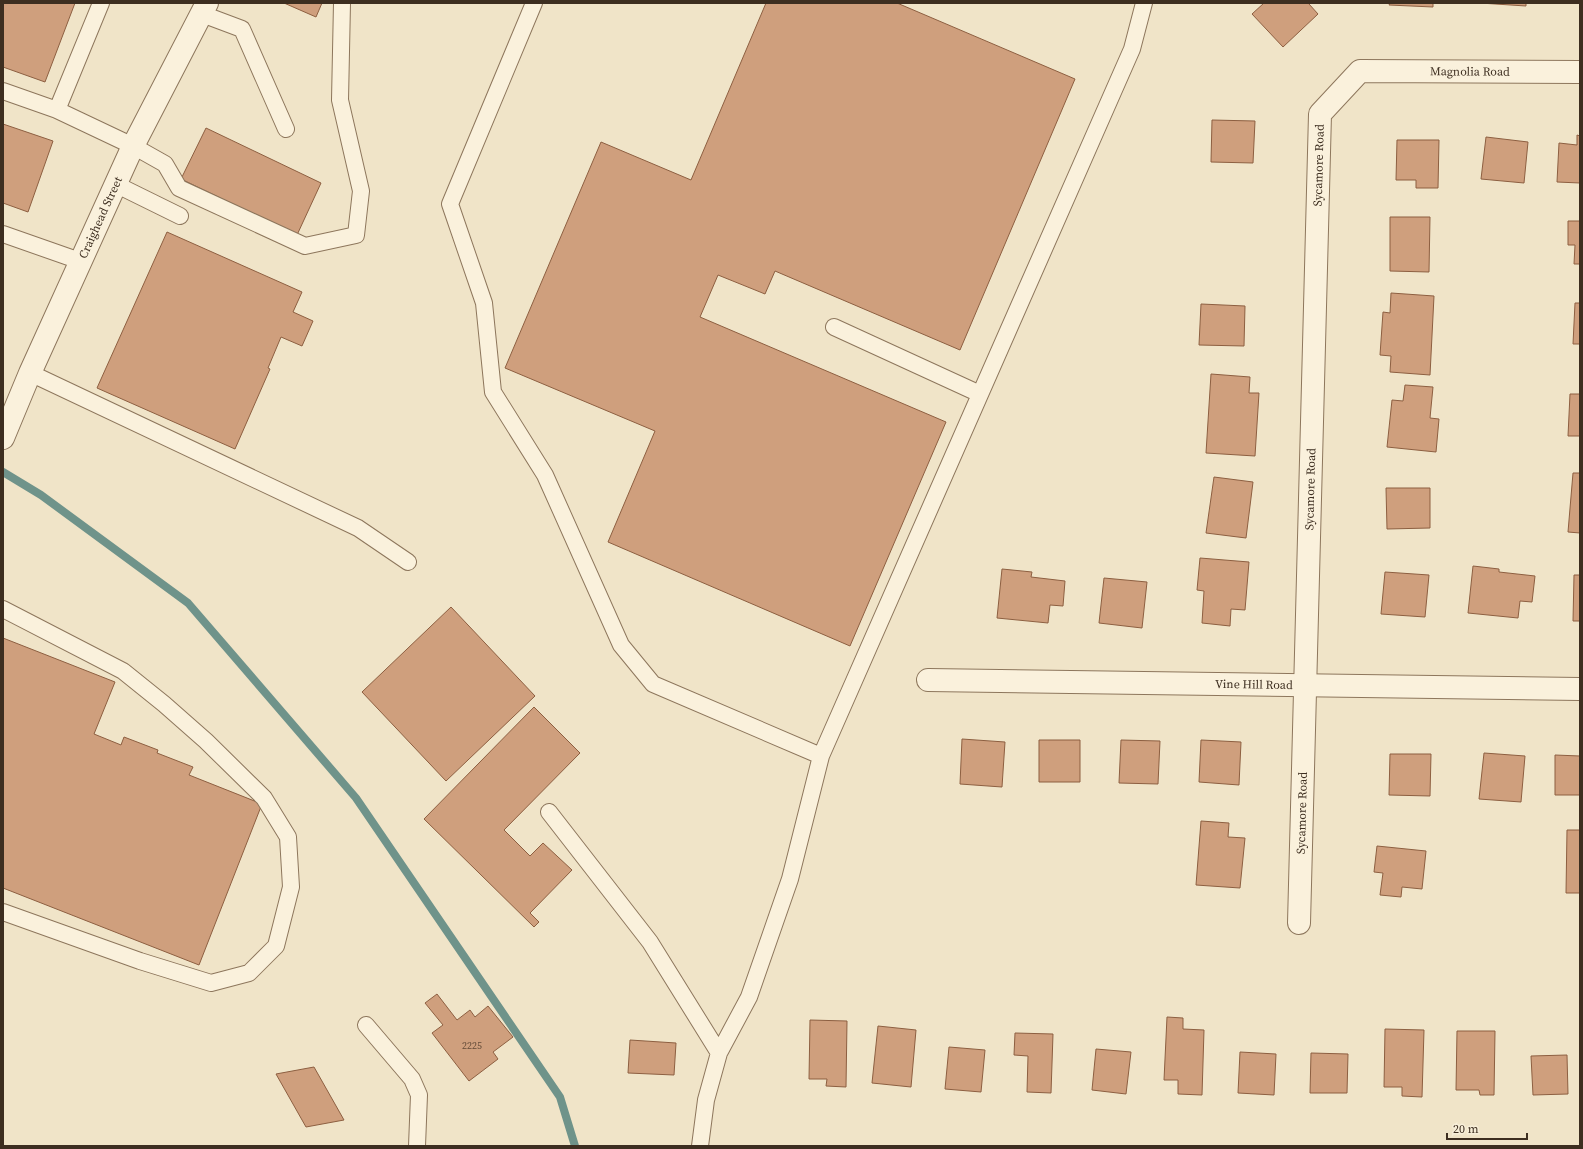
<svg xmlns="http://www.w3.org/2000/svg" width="1583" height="1149" font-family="'Source Serif 4',serif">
  <rect width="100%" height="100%" fill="#f0e4c8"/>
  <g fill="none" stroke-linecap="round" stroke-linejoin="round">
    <path stroke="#6f938a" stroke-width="8" d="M3 472 41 495 188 603 356 798 560 1097 575 1146"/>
  </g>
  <path fill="#cf9f7d" stroke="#8d5f41" d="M3 3H75L45 82 3 67Z
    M284 3H322L316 17Z
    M766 3H897L1075 79 960 350 775 271 765 294 718 275 700 317 946 422 850 646 608 542 655 431 505 368 601 142 691 180Z
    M1264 3H1310L1309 4 1318 14 1283 47 1252 14Z
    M1390 3H1433V7L1389 5Z
    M1480 3H1526V6Z
    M1212 120 1255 121 1253 163 1211 162Z
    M3 124 53 141 28 212 3 203Z
    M206 128 321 183 297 235 181 179Z
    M1577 135 1580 136V183L1557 182 1559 143 1577 145Z
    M1486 137 1528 142 1524 183 1481 179Z
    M1397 140H1439L1438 188H1416V180H1396Z
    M1390 217H1430L1429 272 1390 271Z
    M1568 221H1580V264H1574L1575 245H1568Z
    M167 232 302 292 293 312 313 321 302 346 281 337 268 368 270 369 235 449 97 388Z
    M1391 293 1434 296 1430 375 1390 372 1391 356 1380 355 1383 312 1390 313Z
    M1575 303H1580V344H1573Z
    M1201 304 1245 306 1244 346 1199 345Z
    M1211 374 1250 377 1249 393H1259L1255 456 1206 453Z
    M1405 385 1433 387 1430 418 1439 419 1436 452 1387 447 1392 400 1403 401Z
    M1570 394H1580V436H1568Z
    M1573 473H1580V533L1568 532Z
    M1214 477 1253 482 1246 538 1206 533Z
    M1386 488H1430V528L1387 529Z
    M1200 558 1249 562 1245 610 1231 609 1230 626 1202 623 1204 591 1197 590Z
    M1473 566 1499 569V572L1535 576 1532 602 1520 601 1518 618 1468 613Z
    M1002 569 1032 572 1031 577 1065 581 1063 606 1050 605 1048 623 997 618Z
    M1385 572 1429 575 1425 617 1381 614Z
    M1574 575H1580V621H1573Z
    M1104 578 1147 582 1142 628 1099 623Z
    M451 607 535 696 446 781 362 692Z
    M3 638 115 682 94 734 121 745 124 737 158 750 157 753 193 767 189 775 262 804 199 965 3 888Z
    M534 707 580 753 504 830 530 856 543 843 572 870 530 913 539 922 534 927 424 819Z
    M962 739 1005 742 1002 787 960 784Z
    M1039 740H1080V782H1039Z
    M1121 740 1160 741 1158 784 1119 783Z
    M1201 740 1241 742 1239 785 1199 782Z
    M1484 753 1525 756 1521 802 1479 799Z
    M1390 754H1431L1430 796 1389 795Z
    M1555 755 1580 756V795H1555Z
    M1201 821 1229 823 1228 837 1245 838 1240 888 1196 885Z
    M1567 830H1580V893H1566Z
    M1377 846 1426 851 1422 889 1402 887 1401 897 1380 895 1383 873 1374 872Z
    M437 994 457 1020 470 1010 475 1017 488 1006 513 1037 493 1052 498 1059 469 1081 432 1033 443 1025 425 1003Z
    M1167 1017 1183 1018V1029L1204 1030 1202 1095 1178 1094V1080H1164Z
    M810 1020 847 1021 846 1087 826 1086 827 1079H809Z
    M878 1026 916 1030 911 1087 872 1083Z
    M1385 1029 1424 1030 1422 1097 1402 1096V1087H1384Z
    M1457 1031H1495L1494 1095H1480L1479 1090H1456Z
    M1015 1033 1053 1034 1051 1093 1027 1092 1028 1056 1014 1055Z
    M630 1040 676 1043 674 1075 628 1073Z
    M949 1047 985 1050 981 1092 945 1089Z
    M1096 1049 1131 1052 1126 1094 1092 1090Z
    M1240 1052 1276 1054 1274 1095 1238 1093Z
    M1311 1053 1348 1054 1347 1093H1310Z
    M1567 1055 1568 1094 1533 1095 1531 1056Z
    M314 1067 344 1120 306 1127 276 1074Z"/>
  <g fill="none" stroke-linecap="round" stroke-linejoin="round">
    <defs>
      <path id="service" d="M534 3 450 204 484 303 493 392 545 475 621 645 653 684 821 756 1132 49 1144 3
        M202 14 242 29 286 129
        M3 91 57 110 133 146 165 164 179 188 305 246 356 235 361 191 340 100 342 3
        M57 110 101 3
        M115 184 180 216
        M3 234 80 261
        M834 327 980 394
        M30 373 358 528 408 562
        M3 609 123 671 164 704 206 741 264 798 288 837 291 887 276 946 249 973 211 983 140 961 3 912
        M549 812 650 942 719 1053
        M366 1025 412 1079 419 1095 417 1146
        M700 1146 706 1100 719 1053 749 997 790 879 821 756"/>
      <g id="minor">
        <path id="s1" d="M928 680 1580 689"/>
        <path id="s2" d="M1299 923 1320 114 1360 71 1580 72"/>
      </g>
      <g id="tertiary">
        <path id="s3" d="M3 438 30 373 133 146 207 3"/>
      </g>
    </defs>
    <use href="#service" stroke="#8d765c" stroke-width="18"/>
    <use href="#minor" stroke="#8d765c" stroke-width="24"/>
    <use href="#tertiary" stroke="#8d765c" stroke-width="24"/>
    <use href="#service" stroke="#faf1dc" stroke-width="16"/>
    <use href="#minor" stroke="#faf1dc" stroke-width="22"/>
    <use href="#tertiary" stroke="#faf1dc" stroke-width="22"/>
  </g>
  <g text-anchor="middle" stroke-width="3" stroke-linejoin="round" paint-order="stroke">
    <g font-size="10" fill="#624a37">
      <text x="472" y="1049">2225</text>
    </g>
    <g font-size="12" fill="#3d2e20" stroke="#f7eed8">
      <text dy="4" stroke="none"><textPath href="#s2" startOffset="978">Magnolia Road</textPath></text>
      <text dy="4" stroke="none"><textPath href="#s2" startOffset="758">Sycamore Road</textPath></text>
      <text dy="4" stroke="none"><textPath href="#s3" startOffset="241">Craighead Street</textPath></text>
      <text dy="4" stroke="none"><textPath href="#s2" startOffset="434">Sycamore Road</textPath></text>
      <text dy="4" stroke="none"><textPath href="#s1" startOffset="326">Vine Hill Road</textPath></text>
      <text dy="4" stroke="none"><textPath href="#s2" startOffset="110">Sycamore Road</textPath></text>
    </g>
  </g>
  <rect width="1583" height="1149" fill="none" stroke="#3d2e20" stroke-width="8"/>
  <path d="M1447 1133v6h80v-6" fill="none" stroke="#3d2e20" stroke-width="2"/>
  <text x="1453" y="1133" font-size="12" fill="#3d2e20" stroke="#f7eed8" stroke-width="3" paint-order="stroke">20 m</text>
</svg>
